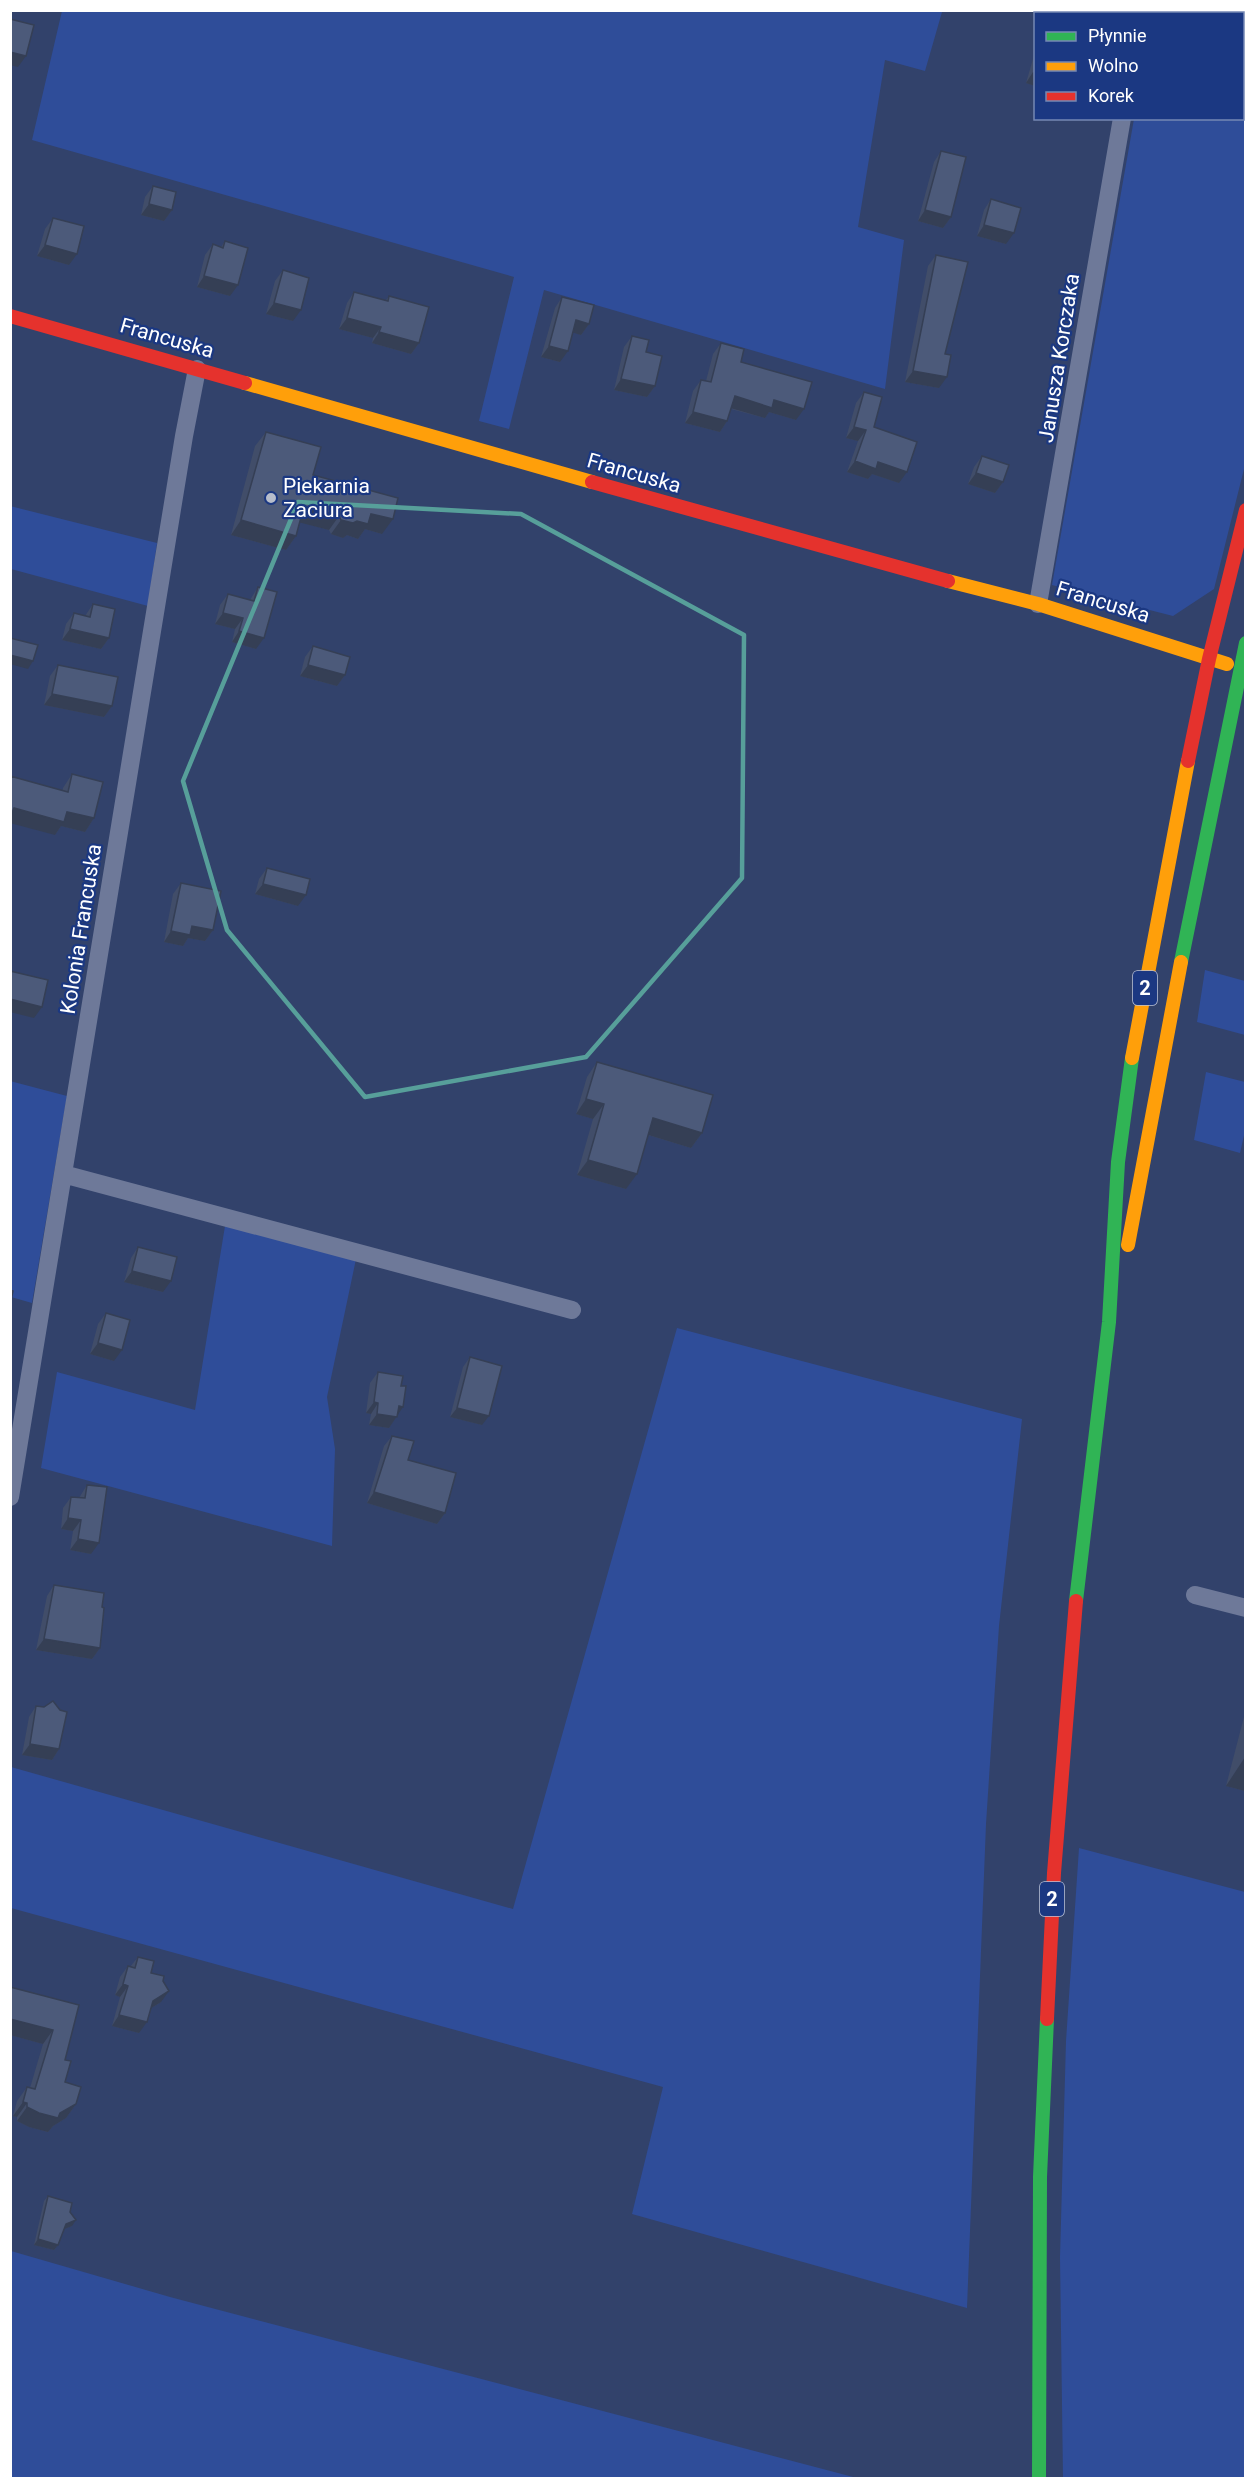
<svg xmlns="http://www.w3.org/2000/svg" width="1256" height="2489" font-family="Roboto,sans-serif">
  <rect width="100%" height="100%" fill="#32426b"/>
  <path fill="#2f4d99" d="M62 11 942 12 925 71 885 60 858 227 904 240 885 389 544 290 509 429 479 421 514 277 32 140Z
    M1242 118 1245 120V465L1214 589 1173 616 1052 585 1134 119Z
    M10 506 157 543 148 606 11 569Z
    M1205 970 1245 981V1035L1197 1022Z
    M1206 1072 1245 1082V1131L1240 1153 1194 1140Z
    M10 1081 67 1096 32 1303 11 1297Z
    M225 1226 356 1259 327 1397 335 1449 332 1546 41 1468 57 1372 195 1410Z
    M677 1328 1022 1419 999 1626 986 1824 967 2308 632 2214 663 2087 11 1908V1767L513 1909Z
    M1079 1848 1245 1892V2478H1063L1060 2257 1066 2041Z
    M11 2251 170 2297 857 2478H11Z"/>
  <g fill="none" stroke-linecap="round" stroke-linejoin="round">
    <path stroke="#6e7999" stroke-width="18" d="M1140 14V10
      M1038 604 1122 118
      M63 1174 572 1310
      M10 1497 184 436 197 369
      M1195 1595 1246 1608"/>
    <path stroke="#30b455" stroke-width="14" d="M1181 962 1246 643
      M1076 1601 1109 1322 1118 1162 1132 1058
      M1039 2478 1040 2177 1047 2019"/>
    <path stroke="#ff9f0a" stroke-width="14" d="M245 383 592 482
      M948 581 1038 604 1227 664
      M1132 1058 1188 761
      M1128 1245 1181 962"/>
    <path stroke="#e5322d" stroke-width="14" d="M10 316 245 383
      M592 482 948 581
      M1188 761 1209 659 1246 510
      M1047 2019 1054 1873 1076 1601"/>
  </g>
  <path fill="#414d69" d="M1035 52V86L1026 83Z
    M941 151 951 217 943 228 918 221 934 162Z
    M153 186 172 210 164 221 141 215 145 197Z
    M991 199 1006 244 977 236 984 210Z
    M53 218 69 265 37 256 45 229Z
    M225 241 230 296 197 287 205 255 213 244 221 247Z
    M936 255 939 388 905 382 928 266Z
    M283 270 293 321 266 314 275 281Z
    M354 292 386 300 389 296 419 343 411 354 372 343 373 338 339 329 347 303Z
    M562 297 589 324 581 335 573 332 560 362 541 357 555 308Z
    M632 336 646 352 655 386 647 397 614 390 624 347Z
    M721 343 741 362 796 420 769 412 765 418 731 409 727 421 720 432 685 423 693 391 701 380 706 381 713 354Z
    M864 392 874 427 899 483 872 474 868 479 847 472 858 441 846 438 856 403Z
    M266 432 313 475 382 534 365 529 358 539 347 535 343 538 331 534 329 530 300 522 296 536 286 550 231 535 255 446Z
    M982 456 1003 482 995 493 968 484 974 467Z
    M258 587 256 649 232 642 235 629 215 624 220 605 228 594 250 600Z
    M93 604 109 638 101 649 62 640 66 624 74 613 85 616Z
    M313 646 345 675 337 686 300 676 305 657Z
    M58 665 112 706 104 717 44 705 50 676Z
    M72 774 94 818 85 832 61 826 55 835 63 788Z
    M267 868 298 906 255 894 259 879Z
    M181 883 213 930 205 941 188 938 183 946 164 942 173 894Z
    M597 1062 702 1133 691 1148 648 1135 626 1189 577 1175 593 1119 576 1114 587 1077Z
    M138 1247 163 1292 124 1282 131 1258Z
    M106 1313 114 1361 90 1354 98 1324Z
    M470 1357 482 1425 450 1417 463 1367Z
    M378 1372 397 1415 389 1428 369 1425 371 1414 366 1413 370 1383Z
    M392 1436 445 1513 437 1524 367 1503 384 1446Z
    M87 1485 91 1554 70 1550 73 1531 61 1529 63 1508 71 1497 79 1498Z
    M54 1585 102 1607 100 1648 92 1659 36 1650 47 1596Z
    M36 1706 59 1749 52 1760 22 1755 29 1717Z
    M1245 1713V1791L1226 1786Z
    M138 1957 151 1973 163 1981 161 2002 150 2009 139 2033 112 2026 120 1997 115 1995 120 1977 128 1966 130 1967Z
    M79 2005 65 2060V2082L76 2104 66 2118 53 2126 48 2132 29 2127 17 2121V2117L13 2116 17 2101 27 2087 30 2088 43 2044 10 2035Z
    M48 2196 70 2212 72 2226 64 2229 58 2245 54 2250 34 2245 44 2201Z"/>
  <path fill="#353f55" d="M10 52 26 56 18 67 10 65Z
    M1033 72 1035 73V86L1026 83Z
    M149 204 172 210 164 221 141 215Z
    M925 210 951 217 943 228 918 221Z
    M984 225 1014 233 1006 244 977 236Z
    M45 245 77 254 69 265 37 256Z
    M204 276 238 285 230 296 197 287Z
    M274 303 301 310 293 321 266 314Z
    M347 318 381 327 373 338 339 329Z
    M576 320 589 324 581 335 568 331Z
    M379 332 419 343 411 354 372 343Z
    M549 346 568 351 560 362 541 357Z
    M913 371 947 377 939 388 905 382Z
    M621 379 655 386 647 397 614 390Z
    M735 396 774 400 804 409 796 420 769 412 765 418 727 407Z
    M693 412 727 421 720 432 685 423Z
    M854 427 866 430 858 441 846 438Z
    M855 461 878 462 907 472 899 483 872 474 868 479 847 472Z
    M976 473 1003 482 995 493 968 484Z
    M304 506 339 516 329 530 294 521Z
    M371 514 393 519 382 534 365 529 358 539 347 535 343 538 331 534 341 520Z
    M241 520 296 536 286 550 231 535Z
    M223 613 243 618 235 629 215 624Z
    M70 629 109 638 101 649 62 640Z
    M239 631 264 638 256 649 232 642Z
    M10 655 33 661 28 669 10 664Z
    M308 665 345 675 337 686 300 676Z
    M52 694 112 706 104 717 44 705Z
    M14 808 67 812 94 818 85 832 61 826 55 835 10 823V812Z
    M263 884 306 895 298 906 255 894Z
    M192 926 213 930 205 941 188 938 183 946 164 942 171 931Z
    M10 999 42 1007 34 1018 10 1012Z
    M586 1099 604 1104 593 1119 576 1114Z
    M653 1118 702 1133 691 1148 642 1133Z
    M588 1160 637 1174 626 1189 577 1175Z
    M132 1271 171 1281 163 1292 124 1282Z
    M98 1343 122 1350 114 1361 90 1354Z
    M374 1402 378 1403 371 1414 366 1413Z
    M399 1406 403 1407 389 1428 369 1425 377 1414Z
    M457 1408 489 1416 482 1425 450 1417Z
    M374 1492 445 1513 437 1524 367 1503Z
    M68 1518 81 1520 73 1531 61 1529Z
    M78 1539 99 1543 91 1554 70 1550Z
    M44 1639 100 1648 92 1659 36 1650Z
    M30 1744 59 1749 52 1760 22 1755Z
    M1245 1757V1791L1226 1786Z
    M123 1984 128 1986 120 1997 115 1995Z
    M169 1991 161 2002 145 2012 153 2001Z
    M119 2015 147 2022 139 2033 112 2026Z
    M10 2019 53 2030 43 2044 10 2035Z
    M23 2102 27 2103 17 2117 13 2116Z
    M76 2104 66 2118 53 2126 48 2132 29 2127 17 2121 27 2107 60 2113Z
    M76 2220 72 2226 62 2230 66 2224Z
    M38 2239 58 2245 54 2250 34 2245Z"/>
  <path fill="#4c5a7a" stroke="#353f55" stroke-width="1.5" d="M10 19 34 25 26 56 10 52Z
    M941 151 966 157 951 217 925 210Z
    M153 186 176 192 172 210 149 204Z
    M991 199 1021 208 1014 233 984 225Z
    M53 218 84 226 77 254 45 245Z
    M225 241 248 248 238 285 204 276 213 244 223 248Z
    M936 255 968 262 945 354 951 355 947 377 913 371Z
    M283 270 309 278 301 310 274 303Z
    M354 292 388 301 389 296 429 307 419 343 379 332 381 327 347 318Z
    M562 297 594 305 589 324 576 320 568 351 549 346Z
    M632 336 649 340 646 352 662 356 655 386 621 379Z
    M721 343 744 349 741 362 812 382 804 409 774 400 772 408 735 396 727 421 693 412 701 380 711 382Z
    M864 392 882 397 874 427 917 442 907 472 878 462 876 469 855 461 866 430 854 427Z
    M266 432 321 447 313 475 398 498 393 519 371 514 368 524 357 521 353 523 341 520 339 516 304 506 296 536 241 520Z
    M982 456 1009 465 1003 482 976 473Z
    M258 587 277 592 264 638 239 631 243 618 223 613 228 594 254 601Z
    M93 604 115 609 109 638 70 629 74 613 90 617Z
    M10 638 38 645 33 661 10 655Z
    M313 646 350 657 345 675 308 665Z
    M58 665 118 677 112 706 52 694Z
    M72 774 103 782 94 818 67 812 64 822 14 808 10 818V776L68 792Z
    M267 868 310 879 306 895 263 884Z
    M181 883 221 891 213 930 192 926 190 935 171 931Z
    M10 971 48 980 42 1007 10 999Z
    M597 1062 713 1095 702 1133 653 1118 637 1174 588 1160 604 1104 586 1099Z
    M138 1247 177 1257 171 1281 132 1271Z
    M10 1290 13 1291 10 1305Z
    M106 1313 130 1320 122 1350 98 1343Z
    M470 1357 502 1366 489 1416 457 1408Z
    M378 1372 403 1376 401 1386H406L403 1407 399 1406 397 1417 377 1414 378 1403 374 1402Z
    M392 1436 414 1441 408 1460 456 1473 445 1513 374 1492Z
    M87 1485 107 1487 99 1543 78 1539 81 1520 68 1518 71 1497 85 1498Z
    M54 1585 104 1593 102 1607 104 1608 100 1648 44 1639Z
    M53 1701 60 1710 67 1712 59 1749 30 1744 36 1706 44 1707Z
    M138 1957 154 1961 151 1973 164 1976 163 1981 169 1991 153 2001 147 2022 119 2015 128 1986 123 1984 128 1966 135 1968Z
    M10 1987 79 2005 65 2060 71 2061 65 2082 81 2087 76 2104 60 2113 58 2118 39 2113 27 2107V2103L23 2102 27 2087 35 2089 53 2030 10 2019Z
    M48 2196 72 2203 70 2212 76 2220 66 2224 58 2245 38 2239Z"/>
  <path fill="none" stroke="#579f9a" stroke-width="4.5" stroke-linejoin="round" d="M298 502 521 514 744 635 742 878 586 1057 365 1097 227 930 183 781Z"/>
  <circle fill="#b7bdcb" stroke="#1b3882" stroke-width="2" cx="271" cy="498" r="6"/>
  <g text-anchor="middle" stroke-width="4.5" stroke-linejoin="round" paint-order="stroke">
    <g fill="#1b3882" stroke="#bbc3da" stroke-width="1.5">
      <rect x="1133" y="971" width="24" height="34" rx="4.5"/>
      <rect x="1040" y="1882" width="24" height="34" rx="4.5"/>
    </g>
    <g font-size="20" font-weight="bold" fill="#fff">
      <text x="1145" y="995">2</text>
      <text x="1052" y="1906">2</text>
    </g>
    <g font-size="21" fill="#fff" stroke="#1b3882">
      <text transform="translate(167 338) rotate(16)" y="7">Francuska</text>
      <text transform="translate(1059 358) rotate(-81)" y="7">Janusza Korczaka</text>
      <text transform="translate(634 473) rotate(16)" y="7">Francuska</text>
      <text transform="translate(1103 602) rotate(17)" y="7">Francuska</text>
      <text transform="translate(81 929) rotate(-81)" y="7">Kolonia Francuska</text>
    </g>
    <g font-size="21" fill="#fff" stroke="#1b3882" text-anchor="start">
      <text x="283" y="493">Piekarnia<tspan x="283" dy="24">Zaciura</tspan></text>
    </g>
  </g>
  <rect width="1256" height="2489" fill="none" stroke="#ffffff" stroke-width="24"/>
  <rect x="1034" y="12" width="210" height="108" fill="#1b3882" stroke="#7688b4" stroke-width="1.5"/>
  <rect x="1046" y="32" width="30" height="9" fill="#30b455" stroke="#7688b4" stroke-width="1.5"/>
  <text x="1088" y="42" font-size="18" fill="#ffffff">Płynnie</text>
  <rect x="1046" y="62" width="30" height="9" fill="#ff9f0a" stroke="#7688b4" stroke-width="1.5"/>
  <text x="1088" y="72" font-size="18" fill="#ffffff">Wolno</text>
  <rect x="1046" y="92" width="30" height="9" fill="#e5322d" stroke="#7688b4" stroke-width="1.5"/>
  <text x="1088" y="102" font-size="18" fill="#ffffff">Korek</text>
</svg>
